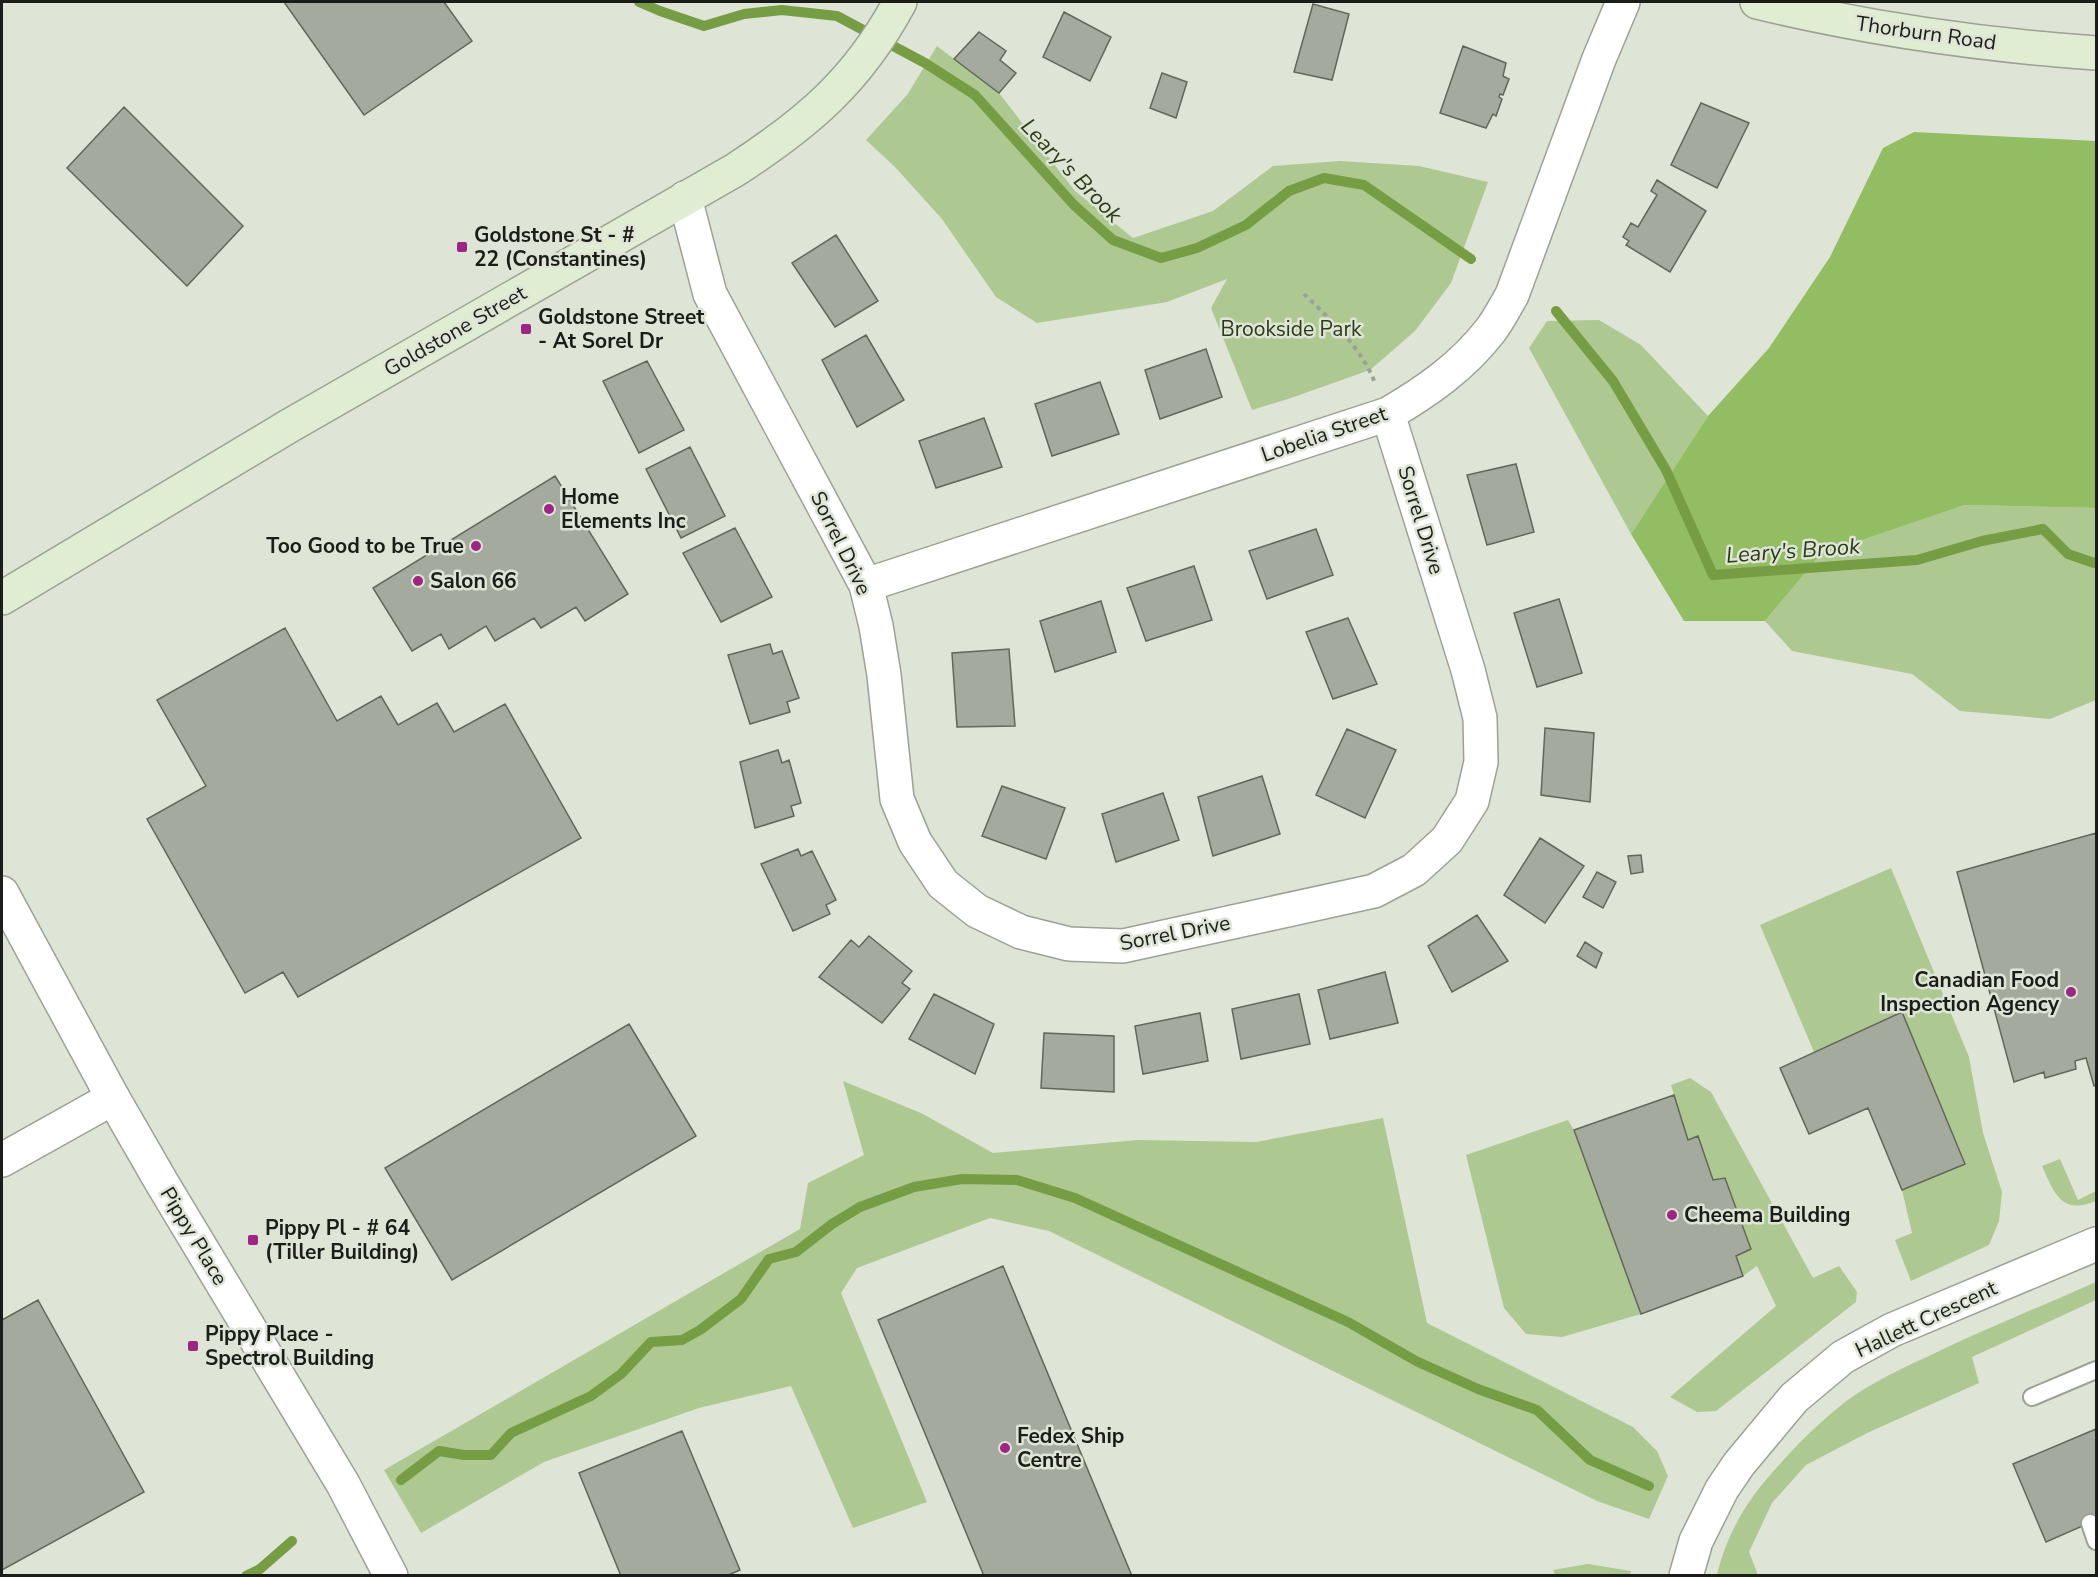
<svg xmlns="http://www.w3.org/2000/svg" width="2098" height="1577" font-family="'Nunito Sans',sans-serif">
  <rect width="100%" height="100%" fill="#dee5d7"/>
  <path fill="#aec892" d="M937 46 999 93 1075 191 1133 238 1213 211 1273 166 1340 161 1419 166 1488 182 1451 283 1415 331 1370 370 1291 398 1252 410 1211 308 1227 279 1167 302 1037 323 996 297 942 219 895 167 866 140 907 95Z
    M1599 320 1641 345 1708 416 1631 534 1529 348 1547 321Z
    M1965 505 2096 508V700L2050 719 1960 711 1912 674 1792 651 1765 621 1821 554Z
    M1891 868 1969 1057 1983 1133 2002 1192 1999 1221 1989 1245 1911 1281 1895 1240 1912 1233 1902 1190 1964 1163 1902 1013 1814 1052 1760 925Z
    M1690 1078 1711 1092 1813 1278 1839 1266 1857 1292 1856 1302 1716 1411 1697 1412 1670 1397 1776 1306 1757 1266 1743 1276 1736 1256 1751 1249 1725 1178 1713 1180 1698 1136 1688 1140 1671 1085Z
    M843 1081 921 1113 993 1153 1137 1140 1256 1142 1383 1118 1427 1323 1633 1427 1657 1451 1668 1476 1649 1519 1597 1501 1049 1231 990 1218 857 1268 841 1293 927 1502 853 1528 791 1386 699 1408 544 1462 421 1533 384 1470 800 1229 808 1183 864 1155Z
    M1568 1120 1574 1130 1641 1314 1562 1337 1526 1334 1504 1308 1466 1155Z
    M2060 1159 2078 1200 2096 1191V1201C2062 1215 2055 1195 2042 1166Z
    M2096 1282V1300L1972 1357 1979 1383 1867 1433 1806 1465 1772 1503 1749 1552 1758 1575H1717C1727 1532 1749 1497 1779 1465 1799 1442 1821 1421 1845 1402 1872 1382 1903 1368 1933 1354 1987 1328 2042 1306 2096 1282Z
    M1588 1564 1631 1571 1630 1575H1555L1553 1570Z"/>
  <path fill="#93bd62" d="M1914 132 2096 141V508L1965 505 1821 554 1765 621H1684L1631 534 1708 416 1769 348 1830 257 1883 148Z"/>
  <g fill="none" stroke-linecap="round" stroke-linejoin="round">
    <path stroke="#769d43" stroke-width="10" d="M639 2 660 11 704 26 744 14 782 10 837 16 925 63 975 95 1074 205 1113 240 1161 258 1197 248 1246 225 1289 191 1324 178 1364 185 1471 259
      M1556 311 1613 381 1666 470 1713 575 1917 560 1982 541 2043 529 2068 554 2094 563 2096 562
      M401 1480 439 1451 464 1455H491L511 1433 591 1396 621 1374 651 1342 682 1340 700 1330 741 1299 769 1259 796 1252 832 1224 860 1207 914 1187 962 1179 1017 1180 1075 1198 1348 1322 1416 1361 1478 1389 1537 1410 1590 1460 1649 1486
      M246 1576 260 1569 292 1541"/>
  </g>
  <path fill="#a4aa9d" stroke="#61675b" stroke-width="1.5" d="M284 2H444L472 41 364 115Z
    M1313 4 1349 14 1332 80 1294 72Z
    M1064 12 1111 37 1090 81 1043 57Z
    M979 32 1006 51 1000 60 1016 73 999 93 954 59Z
    M1463 46 1506 63 1503 76 1509 79 1503 95 1500 94 1499 97 1502 99 1496 116 1493 114 1486 128 1440 113Z
    M1162 73 1187 82 1176 118 1150 108Z
    M1701 103 1749 123 1717 188 1671 165Z
    M124 107 243 226 187 286 67 168Z
    M1657 180 1706 211 1670 272 1626 245 1629 241 1623 237 1631 223 1638 227 1657 195 1651 191Z
    M836 235 878 301 835 327 792 263Z
    M866 335 904 400 857 427 822 360Z
    M1206 349 1222 397 1160 419 1145 370Z
    M647 361 684 430 639 453 603 381Z
    M1100 382 1119 434 1052 456 1035 404Z
    M984 418 1002 467 936 488 919 441Z
    M690 447 725 516 681 538 646 469Z
    M1516 464 1534 532 1487 545 1467 475Z
    M555 476 628 594 585 621 576 607 541 628 534 618 495 641 486 626 449 649 441 634 412 651 373 588Z
    M735 528 772 597 721 622 683 553Z
    M1316 529 1333 575 1267 599 1249 551Z
    M1194 566 1212 620 1146 641 1127 588Z
    M1559 599 1582 673 1537 687 1514 613Z
    M1101 601 1116 652 1055 672 1040 621Z
    M1348 618 1377 684 1333 699 1306 632Z
    M285 628 337 721 381 696 398 725 437 703 454 732 505 704 581 838 298 997 283 972 245 993 147 819 206 786 157 700Z
    M770 644 773 654 782 651 799 698 787 702 790 712 750 724 728 655Z
    M1009 649 1015 726 957 727 952 653Z
    M1545 728 1594 733 1590 802 1541 795Z
    M1347 729 1396 750 1365 818 1316 795Z
    M778 750 782 763 789 760 801 803 791 806 794 816 755 828 740 762Z
    M1262 776 1280 834 1213 856 1198 797Z
    M1002 786 1065 808 1046 859 982 836Z
    M1163 793 1179 840 1116 862 1102 814Z
    M2096 833V1085L2094 1086 2086 1058 2075 1061 2076 1069 2045 1078 2044 1072 2014 1082 1957 872Z
    M1540 838 1584 866 1545 923 1504 895Z
    M798 849 801 856 812 851 836 900 826 905 830 914 793 931 761 864Z
    M1641 855 1643 872 1631 874 1628 856Z
    M1597 872 1616 882 1603 908 1583 897Z
    M1477 915 1508 961 1452 992 1428 946Z
    M869 936 912 971 902 983 910 989 882 1023 819 977 851 940 859 947Z
    M1585 942 1602 953 1596 968 1577 956Z
    M1385 972 1398 1023 1330 1039 1318 990Z
    M934 994 994 1024 975 1074 909 1039Z
    M1299 994 1310 1044 1241 1059 1232 1009Z
    M1902 1012 1965 1164 1902 1190 1868 1108 1809 1134 1780 1068Z
    M1200 1013 1208 1061 1143 1074 1135 1026Z
    M629 1024 696 1136 452 1280 385 1168Z
    M1044 1033 1114 1036V1092L1041 1088Z
    M1674 1095 1688 1140 1698 1136 1713 1180 1725 1178 1751 1249 1736 1256 1743 1276 1641 1314 1574 1130Z
    M1003 1266 1132 1576H984L878 1320Z
    M38 1300 144 1492 2 1570V1320Z
    M2096 1429V1520L2046 1542 2013 1464Z
    M682 1431 740 1570 726 1576H621L579 1473Z"/>
  <g fill="none" stroke-linecap="round" stroke-linejoin="round">
    <defs>
      <path id="service" d="M2032 1397 2096 1370
        M2090 1523 2096 1541"/>
      <path id="minor" d="M685 198 710 294 866 585 876 626 884 675 897 799 915 842 943 884 977 911 1021 932 1069 944 1123 946 1374 891 1414 870 1447 840 1472 801 1481 762 1480 718 1468 670 1388 414
        M866 585 1388 414C1426 392 1462 367 1490 331 1498 321 1505 307 1512 295L1599 59 1623 2
        M2 1160 113 1098
        M1686 1576 1696 1541 1722 1489 1739 1464 1794 1398 1843 1357 1892 1330 2096 1244"/>
      <path id="tertiary" d="M2 893 113 1098 162 1183 343 1484 391 1576"/>
      <path id="secondary" d="M1757 2C1869 29 1982 45 2096 53
        M2 598 289 426 735 170C809 122 858 80 900 2"/>
    </defs>
    <use href="#service" stroke="#9ba295" stroke-width="20"/>
    <use href="#minor" stroke="#9ba295" stroke-width="36"/>
    <use href="#tertiary" stroke="#9ba295" stroke-width="36"/>
    <use href="#secondary" stroke="#9ba295" stroke-width="36"/>
    <path stroke="#9da297" stroke-width="4" stroke-dasharray="4.5 4.5" stroke-linecap="butt" d="M1304 294C1331 320 1361 347 1375 383"/>
    <use href="#service" stroke="#fff" stroke-width="16"/>
    <use href="#minor" stroke="#fff" stroke-width="33"/>
    <use href="#tertiary" stroke="#fff" stroke-width="33"/>
    <use href="#secondary" stroke="#e1edd2" stroke-width="33"/>
  </g>
  <g fill="#9c2681" stroke="#dee5d7" stroke-width="2">
    <rect x="456" y="241" width="12" height="12" rx="3"/>
    <rect x="520" y="323" width="12" height="12" rx="3"/>
    <circle cx="549" cy="509" r="6"/>
    <circle cx="476" cy="546" r="6"/>
    <circle cx="418" cy="581" r="6"/>
    <circle cx="2071" cy="992" r="6"/>
    <circle cx="1672" cy="1215" r="6"/>
    <rect x="247" y="1234" width="12" height="12" rx="3"/>
    <rect x="187" y="1340" width="12" height="12" rx="3"/>
    <circle cx="1005" cy="1448" r="6"/>
  </g>
  <g text-anchor="middle" stroke-width="5" stroke-linejoin="round" paint-order="stroke">
    <g font-size="21" fill="#1a1d18" stroke="#dee5d7">
      <text transform="translate(1926 33) rotate(8)" y="7">Thorburn Road</text>
      <text transform="translate(455 331) rotate(-30)" y="7">Goldstone Street</text>
      <text transform="translate(1324 434) rotate(-19)" y="7">Lobelia Street</text>
      <text transform="translate(1421 520) rotate(73)" y="7">Sorrel Drive</text>
      <text transform="translate(841 543) rotate(64)" y="7">Sorrel Drive</text>
      <text transform="translate(1175 933) rotate(-11)" y="7">Sorrel Drive</text>
      <text transform="translate(194 1236) rotate(59)" y="7">Pippy Place</text>
      <text transform="translate(1926 1319) rotate(-25)" y="7">Hallett Crescent</text>
    </g>
    <g font-size="21" font-weight="bold" fill="#1a1d18" stroke="#dee5d7" text-anchor="start">
      <text x="474" y="242">Goldstone St - #<tspan x="474" dy="24">22 (Constantines)</tspan></text>
      <text x="538" y="324">Goldstone Street<tspan x="538" dy="24">- At Sorel Dr</tspan></text>
      <text x="561" y="504">Home<tspan x="561" dy="24">Elements Inc</tspan></text>
      <text x="464" y="553" text-anchor="end">Too Good to be True</text>
      <text x="430" y="588">Salon 66</text>
      <text x="2059" y="987" text-anchor="end">Canadian Food<tspan x="2059" dy="24">Inspection Agency</tspan></text>
      <text x="1684" y="1222">Cheema Building</text>
      <text x="265" y="1235">Pippy Pl - # 64<tspan x="265" dy="24">(Tiller Building)</tspan></text>
      <text x="205" y="1341">Pippy Place -<tspan x="205" dy="24">Spectrol Building</tspan></text>
      <text x="1017" y="1443">Fedex Ship<tspan x="1017" dy="24">Centre</tspan></text>
    </g>
    <g font-size="21" fill="#2b3b16" stroke="#dee5d7">
      <text x="1291" y="336">Brookside Park</text>
    </g>
    <g font-size="22" font-style="italic" fill="#2c3c17" stroke="#dee5d7">
      <text transform="translate(1072 170) rotate(46)" y="8">Leary's Brook</text>
      <text transform="translate(1793 550) rotate(-4)" y="8">Leary's Brook</text>
    </g>
  </g>
  <rect width="2098" height="1577" fill="none" stroke="#1a1d18" stroke-width="6"/>
</svg>
